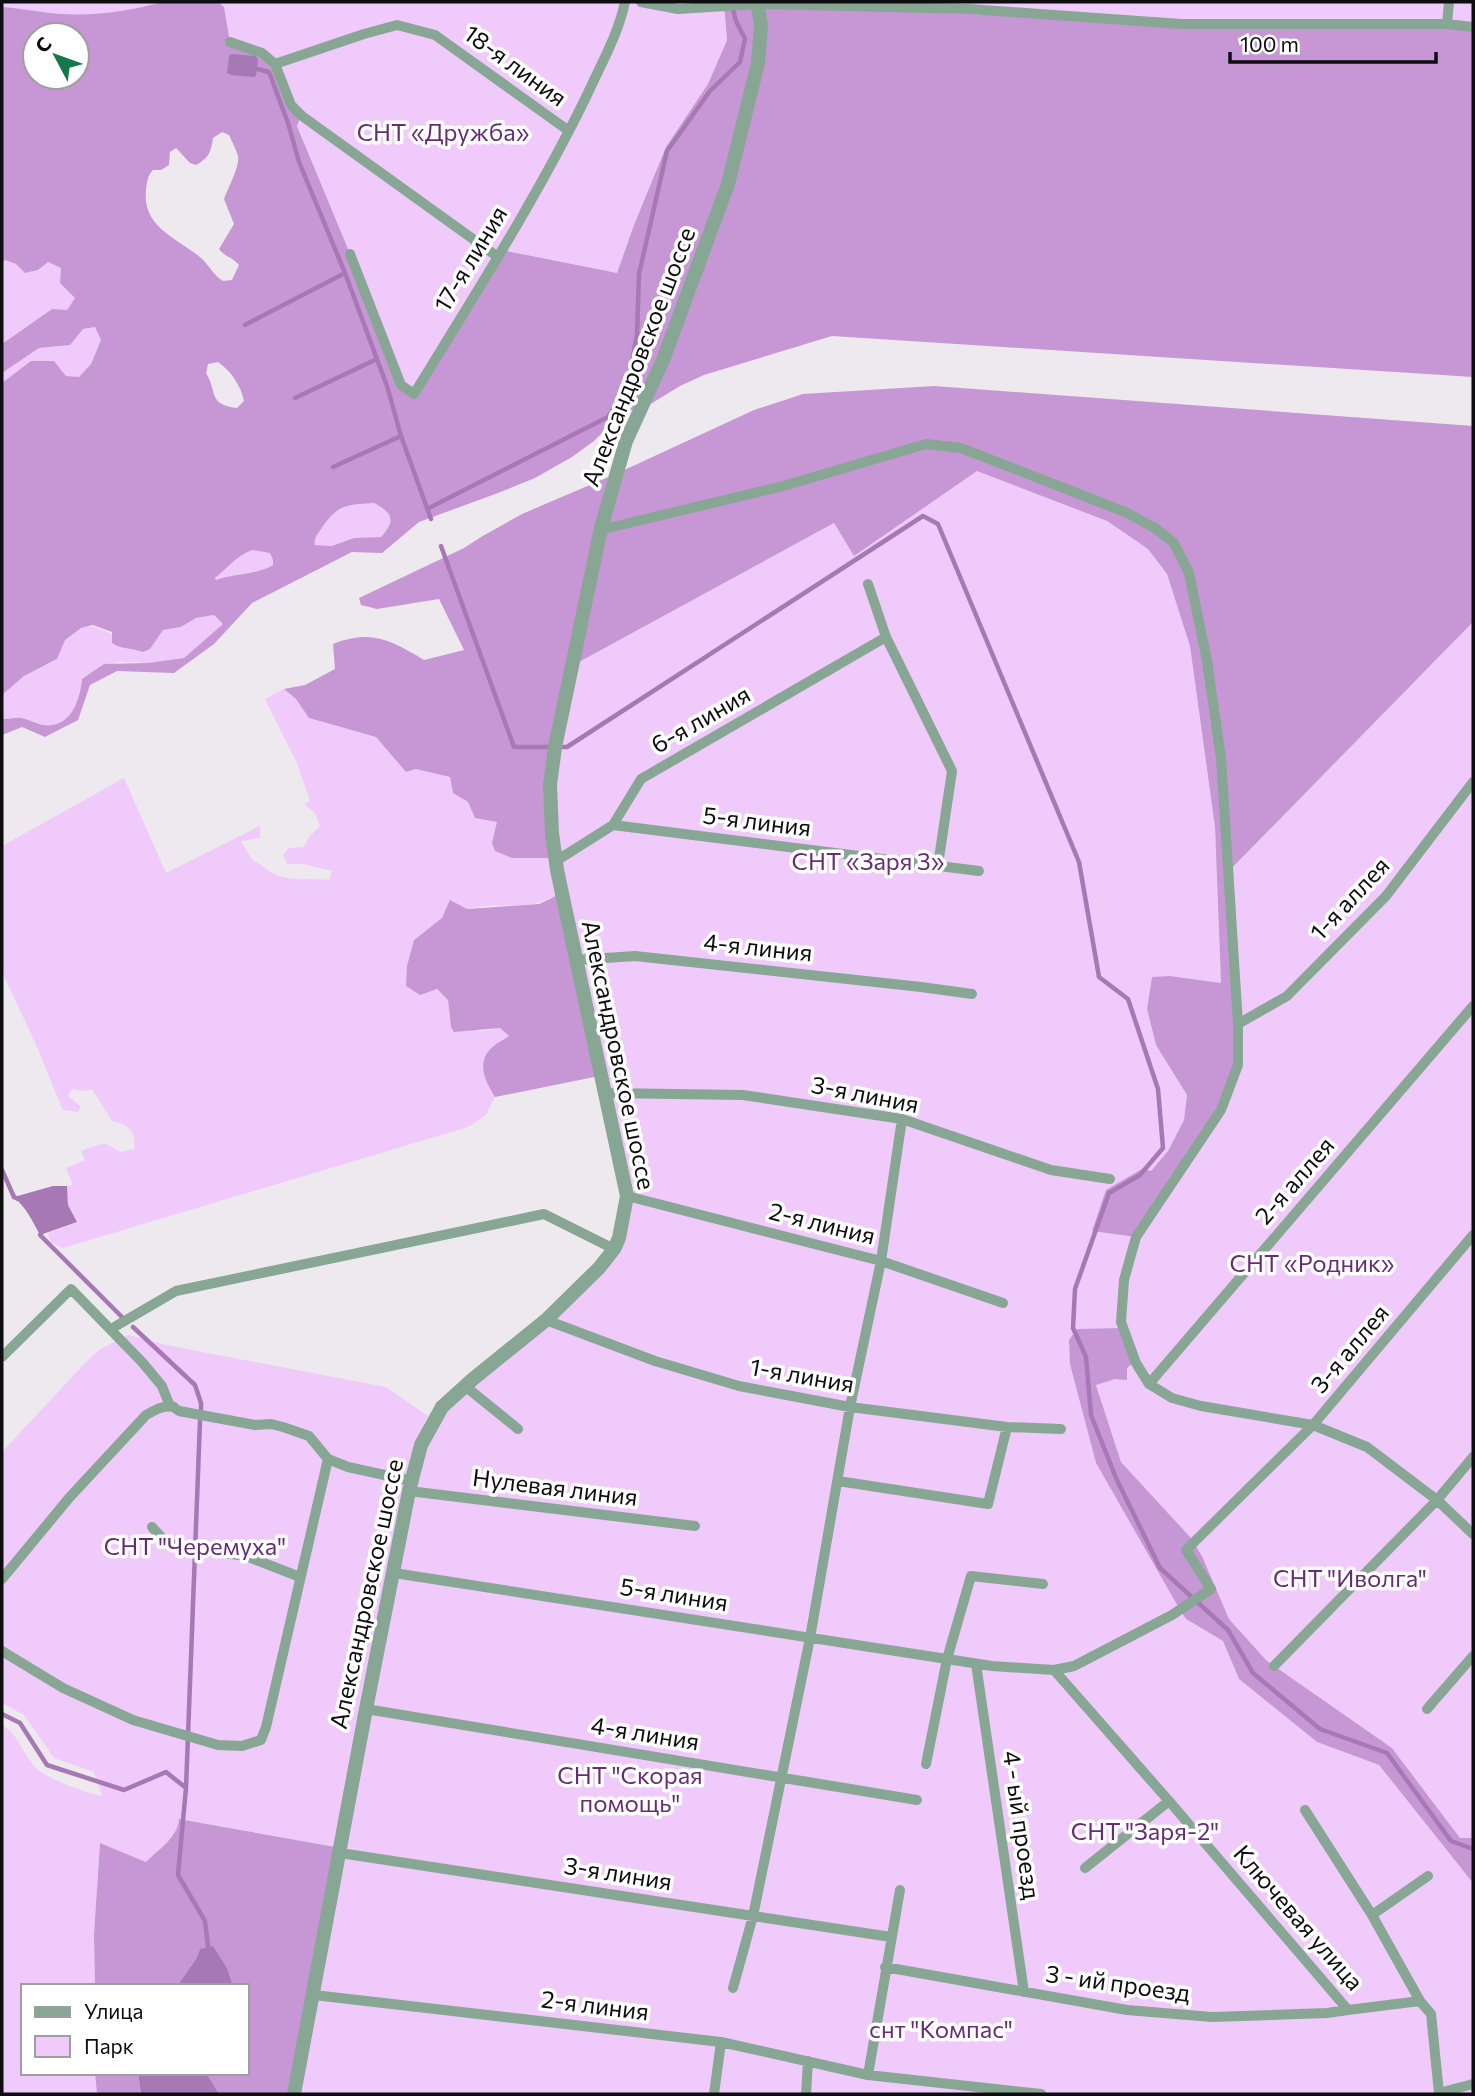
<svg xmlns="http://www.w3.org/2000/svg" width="1475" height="2096" font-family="Commissioner,sans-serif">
  <rect width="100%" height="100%" fill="#eee9ef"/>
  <path fill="#f0cafa" d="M2 2H162C130 11 96 16 63 14 42 13 22 8 2 7Z
    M218 2H641L725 6 727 39 708 84 666 147 634 225 617 273 501 251 414 394 401 385C359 278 313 172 275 64L230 42 224 7Z
    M757 2H1473V27L1181 24Z
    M5 260 16 264 25 273 38 270 48 262 61 268 64 287 75 298 67 310 52 309 2 344V263Z
    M96 327 101 340 91 364 79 377 8 379 2 383V373L39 348 70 345 83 329Z
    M977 470 1107 521 1148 549 1167 574 1190 646 1215 827 1221 983 1170 976 1152 978 1147 1009 1156 1045 1187 1095 1184 1120 1168 1151 1151 1171 1135 1173 1133 1175 1093 1231 1135 1237 1221 1110 1228 872 1473 622V1838H1460L1392 1748 1267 1661 1229 1619 1202 1556 1191 1538 1121 1462 1096 1384 1115 1379 1069 1355 1096 1463 1186 1619 1223 1641 1239 1679 1317 1742 1379 1765 1473 1883V2094H294L421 1445 472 1380 615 1246 626 1193 551 897C530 909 511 904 487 906 456 908 438 921 414 940L436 989 448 1000 451 1027 482 1031 500 1028 510 1037 493 1047 488 1086 495 1097 486 1115 468 1127 63 1248C55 1245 48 1242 48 1233L77 1222 68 1205 67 1186 73 1185 66 1168 85 1160 81 1151 104 1143 121 1152 134 1149C137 1132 128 1124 112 1121L92 1089 83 1091 72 1089 68 1096 81 1107 78 1112 63 1110 34 1040 2 972V846L124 778 166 873 260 826V838L241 841 253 861C261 863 264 869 272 873 288 882 311 878 329 880L332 871 303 864H287L283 854 289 848 304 847 309 837 320 826 315 813 304 804 310 801 297 763 265 699 284 689 296 699 309 718 376 737 406 772 416 769 450 777 453 793 468 802 475 818 498 822 492 843 552 833 569 668 834 523 854 556Z
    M374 503C393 513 396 522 381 537L354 538 332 546 315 545C314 537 317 536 321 529 338 504 346 505 374 503Z
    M252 550 270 553 273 560V565C256 575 236 572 217 580L214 577C228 568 237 556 252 550Z
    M214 615 223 624 185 658 148 663 117 662 83 679C80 701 70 729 43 725 35 723 28 719 21 718 15 717 9 719 3 719L2 717V695C10 688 18 679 28 674 33 671 54 662 57 659 60 654 61 644 66 639 93 609 117 642 143 652L150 649 163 630 181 627 196 618Z
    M128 1335 166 1345 386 1387 428 1416 415 1443 335 1847 180 1819C177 1837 160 1849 146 1862L100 1843 94 1933 95 1986H23V2073H95L97 2094H2V1725C19 1735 23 1754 36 1768 47 1779 86 1793 102 1796L94 1772 54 1758 24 1715 2 1703V1452L85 1363 99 1350Z"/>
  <path fill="#c797d5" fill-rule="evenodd" d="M162 2H218L224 7 230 42 262 53 301 115 297 126 350 254 401 385 414 394 501 250 617 273 634 225 666 147 708 84 727 40 724 2 1181 24 1473 27V377L832 336 704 375 680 386 649 405H640L613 422 594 441 572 457 535 478 498 493 419 522 382 553 352 552 252 603 214 644 174 673 117 671 90 685 78 720 45 737 22 727 2 735V717L3 719C9 719 15 717 21 718 28 719 35 723 43 725 70 729 80 701 82 679L104 664 148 663 184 658 223 624 214 615 196 618 181 627 163 630 150 649 143 652C132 648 121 649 112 643V632L93 625 81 628 65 640 57 659 24 676 2 695V383L31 361H54L66 376 79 377 91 364 101 340 95 327 83 329 70 345 39 348 2 373V344L52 309 67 310 75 298 60 283 61 268 48 262 38 270 25 273 16 264 5 260 2 263V7C22 8 42 13 63 14 96 16 130 11 162 2ZM35 35H77V77H35ZM222 132 229 135C232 142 236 149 238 156 240 166 228 188 224 199L234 224 219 249C225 257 231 256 239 265L232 280 223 281C213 275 210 266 201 258 178 238 142 228 146 190 147 183 147 176 153 170H161L169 165 170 152 176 148 190 163 196 165C209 158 211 152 213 138ZM218 362C231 371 241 386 244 401L237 408C207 404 218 392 206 373L208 364ZM374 503C393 513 396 521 381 537L354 538 332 546 315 545C314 537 317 536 321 529 338 504 346 505 374 503ZM252 550 270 553 273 560V565C256 575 236 573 216 580L215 578C227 568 237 556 252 550Z
    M934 386 1473 426V622L1228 872 1238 1065 1221 1110 1136 1237 1092 1231 1106 1190 1142 1169 1151 1171 1168 1151 1184 1120 1187 1095 1156 1045 1147 1009 1152 977 1170 976 1221 983 1215 827 1190 646 1167 574 1148 549 1107 521 977 471 854 556 834 523 570 667 556 740 554 858H512L495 851 492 843 497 822 475 818 468 802 453 793 450 777 416 769 406 772 376 737 309 718 296 699 284 689 305 685 335 669 333 644C371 629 391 640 424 660L464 650 439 599 377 609 361 605 359 598 464 548 481 537 522 514 620 472 754 410 803 394Z
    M560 894 599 1076 495 1097C484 1080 475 1060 495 1045 499 1042 505 1039 509 1036L500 1028 454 1032 451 1027 448 1000 437 989 420 995 406 986 407 966 414 940 442 918 450 900 467 909 539 904Z
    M1123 1328 1135 1361 1127 1368V1380L1115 1379 1096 1385 1121 1462 1191 1538 1202 1556 1229 1619 1267 1661 1392 1748 1460 1838H1473V1883L1379 1765 1317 1742 1239 1679 1223 1641 1186 1619 1180 1610 1096 1463 1070 1364 1069 1340 1077 1329Z
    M179 1819 341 1848 294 2094H219L206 2074 247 2073V1986H233L228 1970 200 1949 196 1959 177 1986H95L94 1934 100 1843 146 1862C159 1849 178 1837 179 1819Z
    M95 2073H138L141 2094H97Z"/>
  <path fill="#a678b4" d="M232 54 255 56 258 59 256 76 253 77 231 75 227 73 229 56Z
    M53 1186H67L68 1205 77 1222 40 1235C32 1220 27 1209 14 1197Z
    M213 1946 228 1970 233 1986H177L196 1959 200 1949Z
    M138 2073H206L219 2094H141Z"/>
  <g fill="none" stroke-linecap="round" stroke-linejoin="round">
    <path stroke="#a678b4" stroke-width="4.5" d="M257 69 269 72 288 123 299 162 345 273 387 386 401 436 431 519
      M245 325 345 273
      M295 398 377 359
      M333 467 401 436
      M427 509 608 417 627 387 637 335 639 274 667 151 710 91 740 62 745 39 736 21 732 6
      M441 546 514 747H551
      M559 747H567L923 516 938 524 1079 862 1099 977 1128 999 1158 1089 1163 1148 1140 1175 1109 1193 1075 1289 1073 1328 1086 1357 1091 1415 1116 1478 1160 1568 1228 1630 1253 1673 1320 1729 1387 1753 1451 1841 1473 1849
      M2 1170 14 1197 18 1199
      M43 1230 40 1235 123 1318
      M133 1327 195 1385 201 1403V1410
      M200 1421 186 1788 178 1875 205 1921 208 1947
      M2 1714 20 1723 47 1765 124 1790 166 1772 186 1788"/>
    <path stroke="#87a794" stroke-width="10" d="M641 2 678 9 758 4 969 9 1181 24H1447L1473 27
      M1447 24 1449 2
      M230 42 262 53 275 64 291 105 302 116 498 257
      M275 64 364 34 397 25 435 35 569 131
      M350 254 401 385 414 394C474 296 537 198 587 95 601 64 618 35 625 2
      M600 530 783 486 926 444 961 448 1125 512 1155 528 1174 543 1189 573 1207 661 1221 758 1238 1024V1065L1221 1110 1136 1237 1124 1280 1121 1322 1136 1363 1149 1384 1172 1398 1201 1406 1313 1425 1367 1447 1437 1500 1473 1534
      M868 584 886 637 952 771 938 865
      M613 825 979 871
      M556 861 613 825 641 779 886 637
      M576 960 635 956 921 987 972 994
      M1238 1024 1287 996 1386 896 1473 782
      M605 1093 743 1095 902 1119 1051 1170 1110 1179
      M627 1196 881 1261 1003 1303
      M546 1320 655 1361 739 1386 850 1407 1007 1427 1061 1429
      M116 1326 176 1291 544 1214 614 1249
      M2 1357 71 1289 142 1362 162 1386 169 1404 179 1411 255 1425 271 1424 283 1427 309 1436 328 1459 348 1467 412 1481
      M1149 1384 1473 1006
      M465 1386 518 1429
      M838 1481 988 1504 1007 1427
      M409 1491 695 1526
      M152 1527 163 1539 178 1547 246 1556 300 1577
      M394 1573 992 1666 1054 1670 1074 1666 1172 1615 1211 1589 1186 1550 1313 1425 1473 1235
      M2 1579 69 1498 146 1415C155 1410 163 1405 174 1407
      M2 1651 63 1688 133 1720 218 1745 242 1746 261 1740 266 1727 328 1459
      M976 1664 1024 1992
      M1274 1666 1437 1500 1473 1457
      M1054 1670 1169 1801 1348 2010 1420 2001 1431 2014 1439 2093 1473 2084
      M366 1709 917 1800
      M1427 1709 1473 1656
      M926 1764 947 1659 971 1576 1043 1584
      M1305 1810 1372 1915 1420 2001
      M340 1853 891 1937
      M1085 1868 1169 1801
      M1372 1915 1428 1876
      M885 1967 1127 2010 1212 2017 1327 2013 1348 2010
      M733 1988 753 1916 810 1638 850 1407 881 1261 902 1119
      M314 1995 721 2042 868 2075 1041 2094
      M868 2075 900 1890
      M714 2094 721 2042
      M806 2094 808 2061"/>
    <path stroke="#87a794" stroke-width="14" d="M294 2094 366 1709 409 1491 421 1445 442 1407 473 1379 546 1320 599 1268 614 1249 619 1238 627 1196 557 870 552 833 550 785 555 747 601 528 626 441 663 360 728 184 758 63 761 25 757 2"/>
  </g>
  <g text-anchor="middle" stroke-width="7" stroke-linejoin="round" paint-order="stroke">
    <g font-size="24" fill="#0e0d0f" stroke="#fff">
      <text transform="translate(515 66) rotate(36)" y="8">18-я линия</text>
      <text transform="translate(471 259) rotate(-59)" y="8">17-я линия</text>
      <text transform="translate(639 357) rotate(-69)" y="8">Александровское шоссе</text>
      <text transform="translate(701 720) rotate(-30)" y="8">6-я линия</text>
      <text transform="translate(757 822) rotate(7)" y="8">5-я линия</text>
      <text transform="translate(1350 899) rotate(-47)" y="8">1-я аллея</text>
      <text transform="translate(758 948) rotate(6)" y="8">4-я линия</text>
      <text transform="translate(618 1055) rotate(78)" y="8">Александровское шоссе</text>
      <text transform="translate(865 1095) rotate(11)" y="8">3-я линия</text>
      <text transform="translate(1295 1181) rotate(-49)" y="8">2-я аллея</text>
      <text transform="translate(822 1224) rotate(14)" y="8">2-я линия</text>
      <text transform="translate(1350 1349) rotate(-50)" y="8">3-я аллея</text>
      <text transform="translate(802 1376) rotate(10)" y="8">1-я линия</text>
      <text transform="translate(555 1488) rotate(7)" y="8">Нулевая линия</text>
      <text transform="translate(367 1594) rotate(-78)" y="8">Александровское шоссе</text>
      <text transform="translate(674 1595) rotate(9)" y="8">5-я линия</text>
      <text transform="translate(645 1734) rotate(9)" y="8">4-я линия</text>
      <text transform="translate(1021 1825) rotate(82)" y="8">4 - ый проезд</text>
      <text transform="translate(618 1874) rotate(9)" y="8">3-я линия</text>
      <text transform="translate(1298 1918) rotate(49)" y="8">Ключевая улица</text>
      <text transform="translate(1118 1984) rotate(8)" y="8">3 - ий проезд</text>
      <text transform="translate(595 2006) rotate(7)" y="8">2-я линия</text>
    </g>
    <g font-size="24" fill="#662c76" stroke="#fff">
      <text x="443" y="141">СНТ «Дружба»</text>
      <text x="868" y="870">СНТ «Заря 3»</text>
      <text x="1312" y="1272">СНТ «Родник»</text>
      <text x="195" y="1555">СНТ "Черемуха"</text>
      <text x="1350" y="1587">СНТ "Иволга"</text>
      <text x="630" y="1784">СНТ "Скорая<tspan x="630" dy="28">помощь"</tspan></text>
      <text x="1145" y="1840">СНТ "Заря-2"</text>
      <text x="941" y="2038">снт "Компас"</text>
    </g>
  </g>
  <rect width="1475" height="2096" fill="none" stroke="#0e0d0f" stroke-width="7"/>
  <rect x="21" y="1984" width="228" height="91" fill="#ffffff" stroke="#9f9e9f" stroke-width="2"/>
  <rect x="35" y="2007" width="35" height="10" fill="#87a794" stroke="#9f9e9f" stroke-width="2"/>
  <text x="84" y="2019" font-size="21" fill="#0e0d0f">Улица</text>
  <rect x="35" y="2036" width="35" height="21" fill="#f0cafa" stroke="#9f9e9f" stroke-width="2"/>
  <text x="84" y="2054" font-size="21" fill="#0e0d0f">Парк</text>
  <g transform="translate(56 56) rotate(311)"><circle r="33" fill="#ffffff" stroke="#9f9e9f" stroke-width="2"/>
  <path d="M0-5L12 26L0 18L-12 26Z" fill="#16764c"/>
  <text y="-10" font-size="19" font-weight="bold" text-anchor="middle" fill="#0e0d0f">С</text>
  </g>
  <path d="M1230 52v10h206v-10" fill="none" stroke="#0e0d0f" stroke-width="3.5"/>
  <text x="1240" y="52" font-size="21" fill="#0e0d0f" stroke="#ffffff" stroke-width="5" paint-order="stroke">100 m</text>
</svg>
